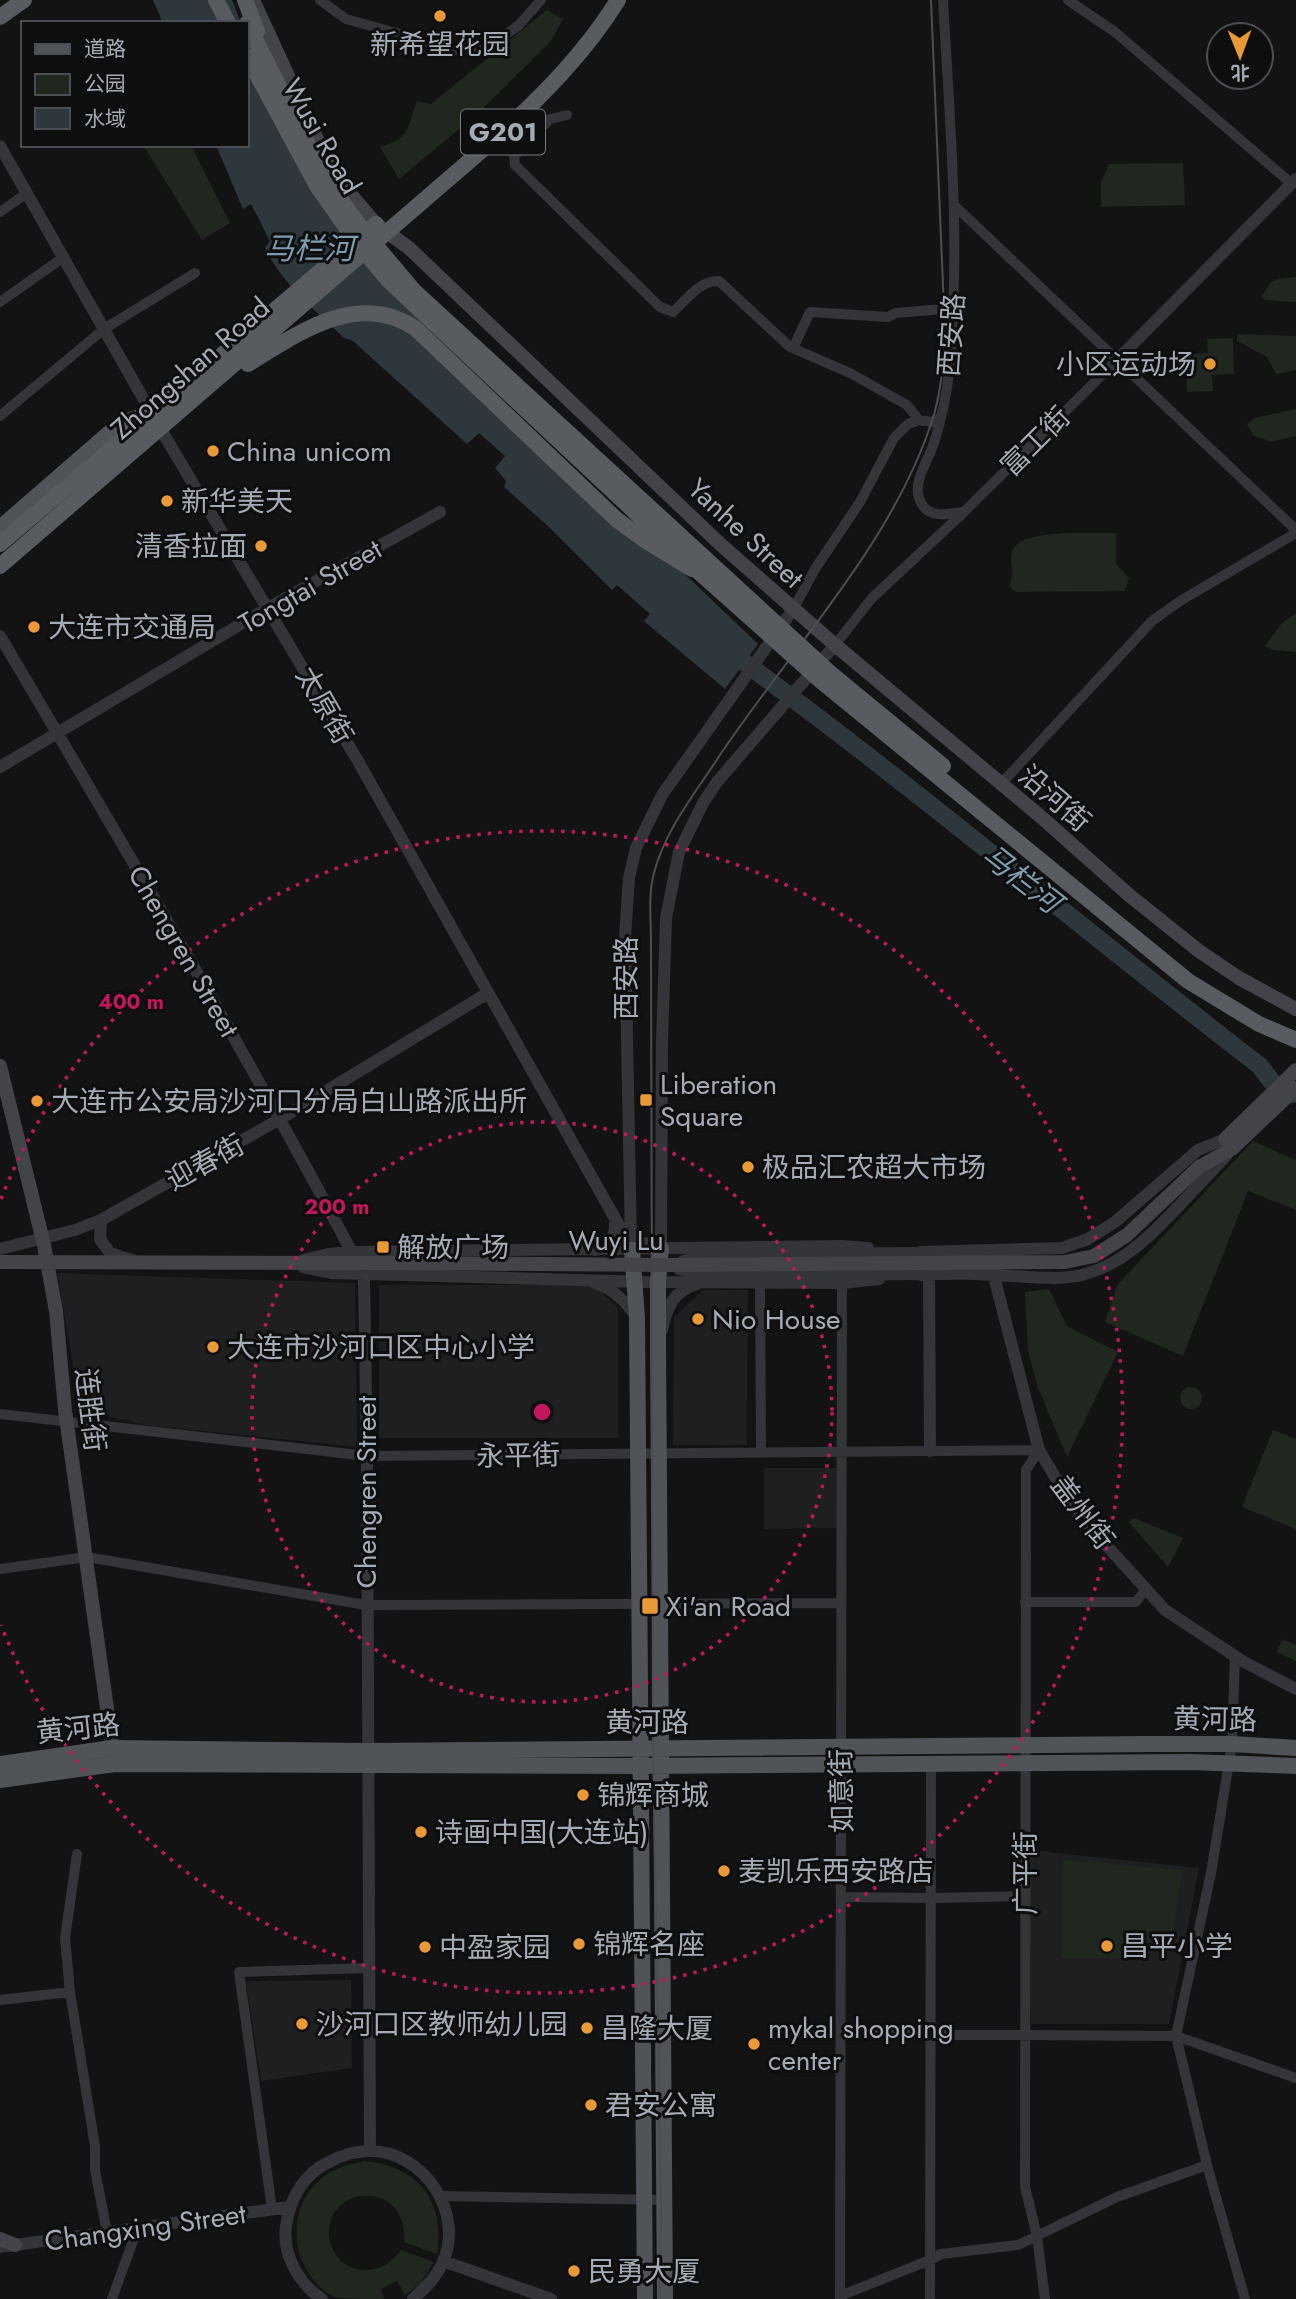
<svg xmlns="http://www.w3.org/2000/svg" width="1296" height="2299" font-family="Jost,'Noto Sans SC',sans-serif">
  <rect width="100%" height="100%" fill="#131314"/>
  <path fill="#1f1f21" d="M57 1273 355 1283 357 1447 145 1425 81 1410Z
    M379 1285H592L618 1307V1438H379Z
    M703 1290H748L747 1445H673L674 1317Z
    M764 1468H837V1528L764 1529Z
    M1029 1850 1199 1868 1169 2024H1031Z
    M351 1980 352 2068 261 2081 246 1981Z"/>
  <path fill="#1f271f" d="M547 10 563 19 551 41 477 114 399 179 380 147C410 139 407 128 417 101L431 104Z
    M143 145H191L230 223 202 240Z
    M1183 163 1185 205 1101 207V182L1109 164Z
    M1296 277V302L1264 300 1262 297C1271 277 1276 279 1296 277Z
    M1237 334 1296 336V370L1276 374 1267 357 1237 341Z
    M1233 338 1234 374 1212 375 1213 391 1187 392 1185 354 1208 353 1207 339Z
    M1296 409V436L1271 442 1253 435 1247 424 1255 418Z
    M1080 533H1116V564L1129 578 1125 591 1016 592 1009 586C1016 572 1009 565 1012 552 1016 533 1064 533 1080 533Z
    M1296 613V652L1273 650 1265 646 1282 623Z
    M1253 1141 1296 1160V1210L1248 1191 1183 1356 1105 1322 1117 1285Z
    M1049 1289 1067 1326 1118 1352 1067 1457 1038 1388 1028 1351 1025 1292Z
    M1180 1398a11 11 0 1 1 22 0a11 11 0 1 1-22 0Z
    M1273 1430 1296 1439V1529L1242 1507Z
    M1134 1518 1183 1538 1168 1567 1129 1522Z
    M1282 1639 1296 1645V1661L1277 1652Z
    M1063 1860 1183 1870 1172 1936 1152 1933 1148 1958H1061Z
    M365 2161C419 2167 445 2200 437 2254L404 2242C410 2181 326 2182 329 2236 330 2245 334 2253 340 2260 360 2278 386 2271 401 2250L434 2262 420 2284 405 2295 397 2281 381 2289 384 2299C369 2299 349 2299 335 2297 324 2293 314 2282 308 2272 287 2239 295 2194 329 2173 340 2166 352 2164 365 2161Z"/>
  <path fill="#2d373c" d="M153 0H232L241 23H163Z
    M247 37 391 293 758 644 725 689 644 621 650 614 617 585 612 590 550 528 504 487 506 481 495 468 505 456 479 433 467 444 353 341 344 338C316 311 282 284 265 248L270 241 251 204 243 209 216 145H247Z"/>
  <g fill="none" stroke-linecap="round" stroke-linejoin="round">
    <path stroke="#2d373c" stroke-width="18" d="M745 663C921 792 1087 933 1260 1066L1272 1082 1293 1094"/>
    <path stroke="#343539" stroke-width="10" d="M320 0 346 19 457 50 493 43 518 26 541 0
      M943 0C950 123 961 247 949 371 947 395 941 420 934 443 929 459 913 481 919 498 926 520 947 514 964 512
      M1068 0 1115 32 1292 184
      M567 115 550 119 514 156 515 165 660 307 673 312C686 300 700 280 719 281L790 347 850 373 907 405 919 420
      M954 205 1296 530
      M0 212 27 193
      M0 302 64 257
      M793 348 810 312 888 317 896 313 955 308
      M0 416 104 329 195 273
      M794 608 815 569 860 502 894 438 908 424 919 420 932 422 941 417
      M835 645 872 598 964 512 1118 359
      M1001 784 1152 621 1180 601 1296 533
      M760 1282 761 1452
      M0 1414 367 1456 1039 1450
      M1039 1450 1026 1470 1025 2187 1037 2236 1045 2299
      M0 1569 87 1557 366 1605 841 1603
      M1025 1602H1136L1146 1589
      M1235 1655 1232 1744 1211 1873 1176 2036 1207 2165 1245 2299
      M77 1854 65 1938 70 1992 95 2146V2170L107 2232
      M842 1897 932 1898 1025 1896
      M0 2000 70 1992
      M841 2034 1176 2036 1296 2078
      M440 2196 665 2200
      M272 2209 239 1972 369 1968
      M840 2296 930 2260 941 2254 1018 2245 1117 2197 1207 2165
      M112 2299 138 2227
      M840 2299 842 1283
      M930 2299 931 1761"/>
    <path stroke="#343539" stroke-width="12" d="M0 146 160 428 358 761 621 1229 631 1239 661 1248
      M1118 359 1296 179
      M0 636C122 843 245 1050 357 1262L364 1280 367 1456 370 2151
      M0 767 268 608 440 512
      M101 1220 100 1239 110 1253 132 1260
      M631 1241 625 937 629 878 636 848 662 795 794 608
      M661 1248 662 1042 666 918 679 852 703 803 717 782 835 645
      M0 1249 75 1230 101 1220 280 1119 488 993
      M596 1250C612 1246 616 1234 615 1218
      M921 1252 1062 1248 1088 1239 1115 1222 1198 1150 1225 1139
      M303 1260 328 1254 351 1252 841 1246 868 1248
      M303 1267 332 1273 647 1282 842 1283 879 1279
      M992 1269 1039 1450 1067 1497 1098 1536 1165 1610 1244 1662 1296 1689
      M929 1274 930 1451
      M921 1275C966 1271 1010 1277 1055 1278 1108 1278 1141 1245 1176 1209 1193 1191 1210 1173 1227 1155
      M593 1282C614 1290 625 1300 637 1318
      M662 1330C667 1307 673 1291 697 1284
      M0 2247 289 2207
      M443 2261 551 2299
      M322 2299C299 2284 282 2254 286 2226 290 2199 303 2174 329 2162 342 2155 355 2151 370 2151 423 2151 465 2212 443 2262 436 2278 425 2288 413 2299"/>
    <path stroke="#424449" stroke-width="14" d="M253 0 329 165 341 183 376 224 409 248 719 543 835 645 1040 816 1129 895 1199 951 1239 978 1296 1009
      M0 1066 44 1245 56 1311 65 1410 114 1758
      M1199 1167 1233 1148
      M0 1262 386 1263
      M0 2239 15 2245"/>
    <path stroke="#505358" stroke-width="16" d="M0 528 122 422 152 414
      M661 1248 658 1281V1348L665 2299
      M632 1250 637 1318 645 2299
      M0 1764 112 1748 367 1751 1149 1744H1232L1296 1748
      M0 1780 115 1764 640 1766 1190 1762 1296 1766"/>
    <path stroke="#585c61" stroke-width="16" d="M216 0 228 23
      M245 0 257 31
      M0 17 24 0
      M247 23 325 178 361 228
      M247 56 317 186 355 240
      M248 364C299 333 357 290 415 328L616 519 646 541 692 569
      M0 544 376 224
      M0 566 503 132C546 92 587 50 618 0"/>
    <path stroke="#4b4d52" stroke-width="2" d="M660 2299 661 2199 653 1748 651 942C651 920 648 895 654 873 665 830 694 795 718 758 789 651 890 547 931 424 944 387 944 347 944 309L931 0"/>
    <path stroke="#343539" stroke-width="12" d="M683 1261 714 1254 930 1253
      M679 1269 713 1276 929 1274"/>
    <path stroke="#424449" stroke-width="14" d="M1225 1139 1296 1070
      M1233 1148 1296 1088
      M386 1263 665 1265 1065 1262 1094 1256 1127 1235 1199 1167"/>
    <path stroke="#585c61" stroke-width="16" d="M361 228 414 291 830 673 943 766
      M355 240 388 280 423 313 700 573 821 681 1188 981 1259 1024 1296 1040"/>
  </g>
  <g fill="none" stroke="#c2185b" stroke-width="3.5" stroke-dasharray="3.5 7">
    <circle cx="542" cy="1412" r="290"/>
    <path d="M1 1199A581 581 0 1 1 1 1625"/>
  </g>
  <g fill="#e99a36" stroke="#0e0e0f" stroke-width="2.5">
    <circle cx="440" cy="16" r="7"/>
    <circle cx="1210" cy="364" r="7"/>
    <circle cx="213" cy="451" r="7"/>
    <circle cx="167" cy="501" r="7"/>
    <circle cx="261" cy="546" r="7"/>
    <circle cx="34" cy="627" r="7"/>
    <rect x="639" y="1093" width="14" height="14" rx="3.5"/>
    <circle cx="37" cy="1101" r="7"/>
    <circle cx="748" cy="1167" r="7"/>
    <rect x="376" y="1240" width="14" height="14" rx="3.5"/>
    <circle cx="698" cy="1319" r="7"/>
    <circle cx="213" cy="1347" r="7"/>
    <rect x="641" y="1597" width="18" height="18" rx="3.5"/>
    <circle cx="583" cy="1795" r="7"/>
    <circle cx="421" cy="1832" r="7"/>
    <circle cx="724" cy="1871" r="7"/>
    <circle cx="579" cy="1944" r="7"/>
    <circle cx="1107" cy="1946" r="7"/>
    <circle cx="425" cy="1947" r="7"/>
    <circle cx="302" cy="2024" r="7"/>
    <circle cx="587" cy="2028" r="7"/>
    <circle cx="754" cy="2044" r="7"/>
    <circle cx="591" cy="2105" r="7"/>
    <circle cx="574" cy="2271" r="7"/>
  </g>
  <g text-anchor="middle" stroke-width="6" stroke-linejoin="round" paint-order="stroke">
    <rect fill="#0e0e0f" stroke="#787c82" stroke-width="2" x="461" y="109.5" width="84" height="45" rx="5"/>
    <g font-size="26" font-weight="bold" fill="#a5abb4">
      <text x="503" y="141">G201</text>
    </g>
    <g font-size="28" fill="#a5abb4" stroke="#0e0e0f" text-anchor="start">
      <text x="440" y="54" text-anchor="middle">新希望花园</text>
      <text x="1196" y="374" text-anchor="end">小区运动场</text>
      <text x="227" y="461">China unicom</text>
      <text x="181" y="511">新华美天</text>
      <text x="247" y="556" text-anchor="end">清香拉面</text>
      <text x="48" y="637">大连市交通局</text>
      <text x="660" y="1094">Liberation<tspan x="660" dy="32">Square</tspan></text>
      <text x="51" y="1111">大连市公安局沙河口分局白山路派出所</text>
      <text x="762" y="1177">极品汇农超大市场</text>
      <text x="397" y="1257">解放广场</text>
      <text x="712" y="1329">Nio House</text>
      <text x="227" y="1357">大连市沙河口区中心小学</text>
      <text x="666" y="1616">Xi'an Road</text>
      <text x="597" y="1805">锦辉商城</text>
      <text x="435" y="1842">诗画中国(大连站)</text>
      <text x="738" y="1881">麦凯乐西安路店</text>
      <text x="593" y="1954">锦辉名座</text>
      <text x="1121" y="1956">昌平小学</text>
      <text x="439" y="1957">中盈家园</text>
      <text x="316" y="2034">沙河口区教师幼儿园</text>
      <text x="601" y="2038">昌隆大厦</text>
      <text x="768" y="2038">mykal shopping<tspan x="768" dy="32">center</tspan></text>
      <text x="605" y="2115">君安公寓</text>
      <text x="588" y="2281">民勇大厦</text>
    </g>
    <g font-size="28" fill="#a5abb4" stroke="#0e0e0f">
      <text transform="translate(322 136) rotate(60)" y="10">Wusi Road</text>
      <text transform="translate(951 335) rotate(-86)" y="10">西安路</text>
      <text transform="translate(190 368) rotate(-41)" y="10">Zhongshan Road</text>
      <text transform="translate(1035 441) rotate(-45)" y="10">富工街</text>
      <text transform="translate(746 533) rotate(43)" y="10">Yanhe Street</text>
      <text transform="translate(310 586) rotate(-30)" y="10">Tongtai Street</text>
      <text transform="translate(325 705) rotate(60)" y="10">太原街</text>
      <text transform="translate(1055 798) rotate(41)" y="10">沿河街</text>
      <text transform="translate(184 951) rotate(60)" y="10">Chengren Street</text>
      <text transform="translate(626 978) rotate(-90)" y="10">西安路</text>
      <text transform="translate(205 1162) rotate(-29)" y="10">迎春街</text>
      <text x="616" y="1250">Wuyi Lu</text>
      <text transform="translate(91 1410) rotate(83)" y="10">连胜街</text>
      <text transform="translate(518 1455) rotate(-1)" y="10">永平街</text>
      <text transform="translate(366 1492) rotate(-90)" y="10">Chengren Street</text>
      <text transform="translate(1083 1512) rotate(53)" y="10">盖州街</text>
      <text transform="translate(1215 1719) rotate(1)" y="10">黄河路</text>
      <text x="647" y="1732">黄河路</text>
      <text transform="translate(78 1728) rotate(-6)" y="10">黄河路</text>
      <text transform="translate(841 1791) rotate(-91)" y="10">如意街</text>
      <text transform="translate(1025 1873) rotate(-90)" y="10">广平街</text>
      <text transform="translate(145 2227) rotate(-8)" y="10">Changxing Street</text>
    </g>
    <g font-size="30" font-style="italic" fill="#7d9cae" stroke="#0e0e0f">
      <text x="309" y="259">马栏河</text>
      <text transform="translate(1021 879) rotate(38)" y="10">马栏河</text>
    </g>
  </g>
  <circle cx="542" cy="1412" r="10" fill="#c2185b" stroke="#0e0e0f" stroke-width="3.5"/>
  <g font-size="21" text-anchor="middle" font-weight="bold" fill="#c2185b" stroke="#0e0e0f" stroke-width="6" stroke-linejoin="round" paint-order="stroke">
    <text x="131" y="1009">400 m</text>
    <text x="337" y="1214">200 m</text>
  </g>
  <rect x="21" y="21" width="228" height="126" fill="#0e0e0f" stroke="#4a4d51" stroke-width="2"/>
  <rect x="35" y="44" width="35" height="10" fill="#505358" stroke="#4a4d51" stroke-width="2"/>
  <text x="84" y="56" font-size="21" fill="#a5abb4">道路</text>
  <rect x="35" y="74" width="35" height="21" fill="#1f271f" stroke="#4a4d51" stroke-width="2"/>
  <text x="84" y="91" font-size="21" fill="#a5abb4">公园</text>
  <rect x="35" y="108" width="35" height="21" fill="#2d373c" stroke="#4a4d51" stroke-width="2"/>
  <text x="84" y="126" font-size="21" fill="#a5abb4">水域</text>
  <g transform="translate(1240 56) rotate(179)"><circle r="33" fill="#0e0e0f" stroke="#4a4d51" stroke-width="2"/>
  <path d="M0-5L12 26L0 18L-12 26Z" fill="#e99a36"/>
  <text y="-10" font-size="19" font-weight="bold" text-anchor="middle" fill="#a5abb4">北</text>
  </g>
</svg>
